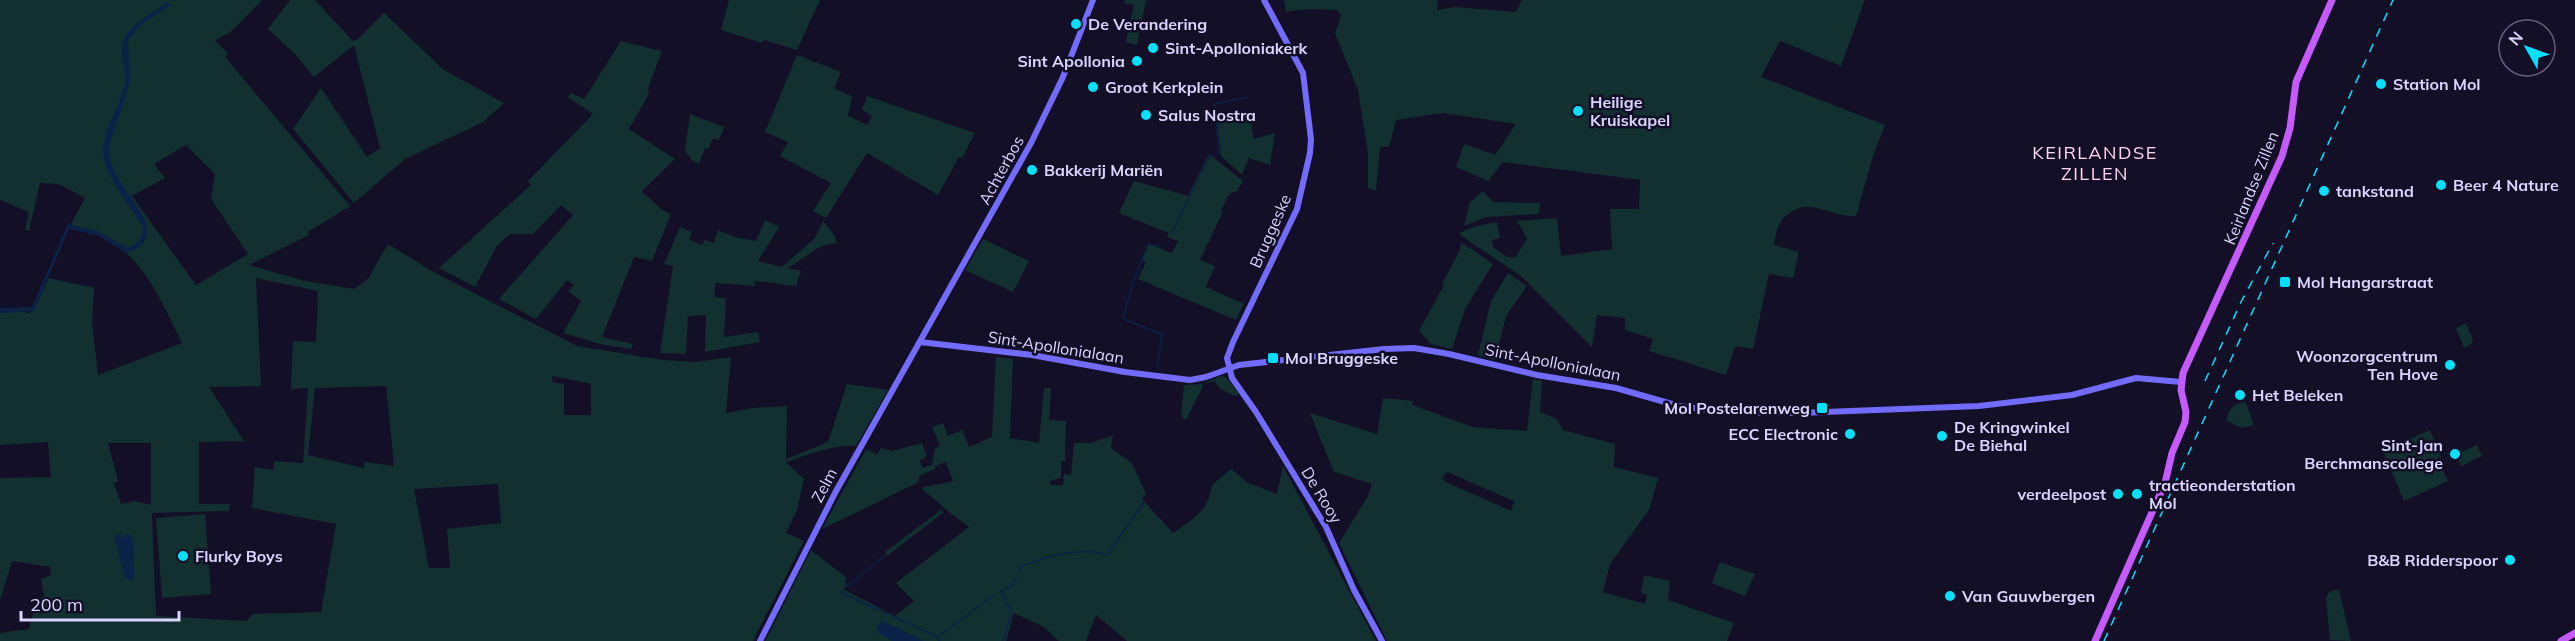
<svg xmlns="http://www.w3.org/2000/svg" width="2575" height="641" font-family="Mulish,sans-serif">
  <rect width="100%" height="100%" fill="#130f26"/>
  <path fill="#123030" fill-rule="evenodd" d="M0 0H262L233 30 215 41 228 53 225 57 350 206 308 232 309 235 249 265 305 281 354 289 368 279 388 244 435 273 577 346 663 360 696 362 731 357 726 413 751 408 787 406 786 459 828 442 847 384 888 390 856 446C832 444 808 455 786 462L804 479 797 510 786 533 804 541 753 641H0V633L29 629 36 603 44 595 41 579 51 575 50 567 12 561 0 600V478L51 477 48 442 0 445V313L15 311 30 313 34 310 49 278 94 288 92 322 98 375 182 343C155 289 136 236 69 228L85 198 59 184 40 183 29 231 25 230 29 212 0 200ZM186 145 215 174 211 199 248 254 196 285 132 196 165 178 154 164ZM256 278 318 291 316 342 293 341 291 389 308 388 303 463 274 461 273 470 255 467 252 508 336 524 321 612 253 614 246 621 156 616 152 513 229 511 230 504H199V442L244 441 209 387 261 386ZM553 376 591 384V415H564V384L552 382ZM386 386 394 466 365 462 364 468 308 455 315 388ZM108 443H151V505L135 501 121 504 114 483 118 481ZM498 484 501 523 447 529 450 568H429L414 489Z
    M290 0H315L353 41 358 39 384 13 444 70 504 103 483 122 405 159 354 203 293 129 321 88 367 157 380 148 354 45 314 77 293 52 268 29Z
    M729 0H820L797 50 764 40 762 43 721 30Z
    M1125 0H1146L1137 45 1126 42 1134 5 1124 3Z
    M1284 0H1438L1437 10 1455 7 1516 12 1522 0H1865L1841 66 1780 41 1761 77 1885 125 1873 156 1856 216C1831 218 1809 195 1787 215 1777 223 1776 233 1774 245L1799 252 1793 278 1769 274 1753 349 1735 346 1726 375 1649 351 1653 339 1625 330V318L1597 315 1592 347 1521 276 1460 235 1461 232 1476 226 1497 222 1500 238 1492 240 1493 247 1507 257H1516L1527 238 1517 221 1557 218 1561 256 1612 249 1610 209H1639L1640 180 1503 162 1488 181 1456 167 1464 144 1495 155 1516 124 1443 113 1396 120 1389 147H1380L1376 191 1368 188V153L1358 90 1335 33 1341 15 1337 10 1308 9 1286 12Z
    M621 41 662 51 647 91 650 92 629 129 675 159 641 192C653 199 658 210 671 214L652 261 634 257 602 337 633 344 631 349 600 344 563 333 581 301 568 291 574 285 567 280 536 319 499 299 573 215 561 205 533 234H510L497 246 475 287 439 268 531 185 528 181 593 114 568 97 571 93 584 99Z
    M797 55 841 72 834 89 852 96 848 116 867 125 872 116 862 110 867 96 975 133 962 158 959 157 938 195 867 153 826 218 813 211 831 183 780 156 788 142 765 132Z
    M690 114 724 127 719 140 712 139 709 149 705 148 699 164 692 160 685 151Z
    M1250 119 1254 139 1275 133 1270 165 1249 158 1242 175 1221 156 1217 121Z
    M1209 154 1243 181 1237 191 1229 194 1221 210 1223 212 1200 260 1215 266 1206 287 1244 304 1236 320 1138 279 1146 262 1142 260 1149 244 1172 253 1178 241 1167 237 1169 233 1119 213 1134 181 1188 196Z
    M1483 191 1493 202 1540 203 1539 214 1486 217 1464 226 1470 202Z
    M765 220 779 227 758 261 782 267 815 238 823 221 833 233 837 243 821 246 788 268 801 271 796 286 755 281V286L715 283V297L726 298 724 337 758 332 760 342 705 352 706 315 688 316 686 354 660 353 673 266 664 264 680 227 692 232 689 239 702 245 705 240 714 243 718 230 738 238 756 241Z
    M983 239 1029 261 1013 292 965 270Z
    M1461 242 1493 264 1465 309 1452 349 1431 344 1419 331 1444 285 1442 284 1460 250Z
    M1508 273 1527 286 1506 316 1495 360 1478 355 1491 301Z
    M2466 323 2473 340 2471 344 2464 348 2456 328Z
    M996 357 1013 359 1010 438 1039 443 1044 388H1051L1049 420 1066 421 1065 461H1061V478L1050 481V485H1063L1064 474 1071 475 1074 443H1091L1113 435 1111 448 1132 463 1146 494 1142 499 1173 533C1194 518 1208 512 1212 485L1231 469 1248 483 1277 494 1283 466 1376 641H1127L1096 615 1086 641H1059L1044 627 1014 613 1006 641H765L811 550 847 578 845 581 847 585 843 589 895 616 914 601 896 583 969 527 949 512 921 488 953 481 946 462 935 466V469L919 476V482L822 529 866 449 877 454 881 448 892 451 922 443 927 457 920 460 922 468 932 465 935 448 940 446 932 427 943 423 948 436 962 430 969 447 992 437Z
    M1220 376 1226 377 1239 394 1235 396 1219 388 1215 381 1205 383Z
    M1533 379 1542 381 1540 412 1557 419 1563 430 1615 444 1614 467 1658 478 1649 510 1610 564 1603 592 1645 604 1647 595 1641 593 1644 575 1670 581 1668 600 1734 623 1727 641H1387L1339 543 1368 496 1372 484 1334 472 1310 413 1377 434 1383 398 1413 401 1412 405 1473 427 1527 431ZM1447 472 1514 501 1511 511 1446 482 1442 478Z
    M1202 384V388L1186 420 1181 416 1184 385Z
    M2244 402 2246 403 2254 425 2242 428 2227 421C2227 411 2233 403 2244 402Z
    M2430 430 2441 457 2438 458 2448 481 2404 501 2383 451Z
    M2477 445 2482 456 2461 466 2456 455Z
    M941 510 944 512 887 556 885 552Z
    M205 514 211 594 162 598 156 518Z
    M1720 562 1755 574 1745 596 1712 583Z
    M2338 590H2339L2351 641 2330 640 2326 598 2329 592Z"/>
  <path fill="#0c2148" d="M167 3 171 5 139 26 128 41 130 83 108 149C111 177 134 198 146 222 151 238 141 251 125 252L97 235 69 229 34 311 0 313V308L32 307 68 224 98 231 127 248C137 246 144 237 143 227 130 205 109 183 104 158 99 135 120 108 125 83 127 68 117 52 125 38 134 21 152 14 167 3Z
    M121 533V538L126 537 125 533 130 535 133 541 134 579 131 581 125 577 114 537Z
    M882 621 924 641H892L878 632 877 627Z"/>
  <g fill="none" stroke-linecap="round" stroke-linejoin="round">
    <path stroke="#0c2148" stroke-width="1.5" d="M1219 154 1215 104 1248 97
      M1172 233 1209 157 1217 155
      M1157 370 1162 334 1123 319 1131 289 1148 244 1160 247
      M884 556 842 591V593L938 637
      M1020 571 1021 566C1046 558 1081 545 1107 555L1144 502
      M939 641 938 637 994 595
      M1003 641 1012 613 1001 591 1012 585 1017 577"/>
    <path stroke="#726bff" stroke-width="6" d="M1264 0 1303 73 1311 139 1310 153 1297 209 1233 342 1227 358 1232 378 1256 412 1326 527 1354 590 1382 641
      M920 342 1032 355 1125 372 1190 380 1206 377 1239 365 1384 349 1414 348 1449 354 1537 375 1616 388 1679 406 1725 412 1799 413 1979 406 2072 395 2136 378 2181 382
      M760 641 835 493 1031 143 1063 77 1093 0"/>
    <path stroke="#c55bff" stroke-width="7" d="M2095 641 2165 483 2172 453 2185 422 2186 412 2181 390 2183 373 2282 156 2290 128 2296 82 2332 0
      M2561 641 2575 633"/>
    <path stroke="#00e1ff" stroke-width="1.5" stroke-dasharray="9 8" stroke-linecap="butt" d="M2205 381 2241 302 2273 243
      M2104 641 2393 0"/>
  </g>
  <g fill="#00e1ff" stroke="#130f26" stroke-width="2">
    <circle cx="1076" cy="24" r="6"/>
    <circle cx="1153" cy="48" r="6"/>
    <circle cx="1137" cy="61" r="6"/>
    <circle cx="2381" cy="84" r="6"/>
    <circle cx="1093" cy="87" r="6"/>
    <circle cx="1578" cy="111" r="6"/>
    <circle cx="1146" cy="115" r="6"/>
    <circle cx="1032" cy="170" r="6"/>
    <circle cx="2441" cy="185" r="6"/>
    <circle cx="2324" cy="191" r="6"/>
    <rect x="2279" y="276" width="12" height="12" rx="3"/>
    <rect x="1267" y="352" width="12" height="12" rx="3"/>
    <circle cx="2450" cy="365" r="6"/>
    <circle cx="2240" cy="395" r="6"/>
    <rect x="1816" y="402" width="12" height="12" rx="3"/>
    <circle cx="1850" cy="434" r="6"/>
    <circle cx="1942" cy="436" r="6"/>
    <circle cx="2455" cy="454" r="6"/>
    <circle cx="2118" cy="494" r="6"/>
    <circle cx="2137" cy="494" r="6"/>
    <circle cx="183" cy="556" r="6"/>
    <circle cx="2510" cy="560" r="6"/>
    <circle cx="1950" cy="596" r="6"/>
  </g>
  <g text-anchor="middle" stroke-width="5" stroke-linejoin="round" paint-order="stroke">
    <g font-size="16" font-weight="bold" fill="#dad4ff" stroke="#130f26" text-anchor="start">
      <text x="1088" y="30">De Verandering</text>
      <text x="1165" y="54">Sint-Apolloniakerk</text>
      <text x="1125" y="67" text-anchor="end">Sint Apollonia</text>
      <text x="2393" y="90">Station Mol</text>
      <text x="1105" y="93">Groot Kerkplein</text>
      <text x="1590" y="108">Heilige<tspan x="1590" dy="18">Kruiskapel</tspan></text>
      <text x="1158" y="121">Salus Nostra</text>
      <text x="1044" y="176">Bakkerij Mariën</text>
      <text x="2453" y="191">Beer 4 Nature</text>
      <text x="2336" y="197">tankstand</text>
      <text x="2297" y="288">Mol Hangarstraat</text>
      <text x="2438" y="362" text-anchor="end">Woonzorgcentrum<tspan x="2438" dy="18">Ten Hove</tspan></text>
      <text x="1285" y="364">Mol Bruggeske</text>
      <text x="2252" y="401">Het Beleken</text>
      <text x="1810" y="414" text-anchor="end">Mol Postelarenweg</text>
      <text x="1954" y="433">De Kringwinkel<tspan x="1954" dy="18">De Biehal</tspan></text>
      <text x="1838" y="440" text-anchor="end">ECC Electronic</text>
      <text x="2443" y="451" text-anchor="end">Sint-Jan<tspan x="2443" dy="18">Berchmanscollege</tspan></text>
      <text x="2149" y="491">tractieonderstation<tspan x="2149" dy="18">Mol</tspan></text>
      <text x="2106" y="500" text-anchor="end">verdeelpost</text>
      <text x="195" y="562">Flurky Boys</text>
      <text x="2498" y="566" text-anchor="end">B&amp;B Ridderspoor</text>
      <text x="1962" y="602">Van Gauwbergen</text>
    </g>
    <g font-size="16" fill="#dad4ff" stroke="#130f26">
      <text transform="translate(1001 170) rotate(-61)" y="6">Achterbos</text>
      <text transform="translate(2251 188) rotate(-68)" y="6">Keirlandse Zillen</text>
      <text transform="translate(1270 231) rotate(-66)" y="6">Bruggeske</text>
      <text transform="translate(1056 347) rotate(9)" y="6">Sint-Apollonialaan</text>
      <text transform="translate(1553 362) rotate(11)" y="6">Sint-Apollonialaan</text>
      <text transform="translate(824 485) rotate(-62)" y="6">Zelm</text>
      <text transform="translate(1322 495) rotate(59)" y="6">De Rooy</text>
    </g>
    <g font-size="18" letter-spacing="1.5" fill="#ffd6ef" stroke="#130f26">
      <text x="2095" y="159">KEIRLANDSE<tspan x="2095" dy="21">ZILLEN</tspan></text>
    </g>
  </g>
  <g transform="translate(2527 48) rotate(310)"><circle r="28" fill="#130f26" stroke="#635e7d" stroke-width="1.5"/>
  <path d="M0-4.5L10 22L0 15L-10 22Z" fill="#00e1ff"/>
  <text y="-9" font-size="16" font-weight="bold" text-anchor="middle" fill="#dad4ff">N</text>
  </g>
  <path d="M21 611v9h158v-9" fill="none" stroke="#dad4ff" stroke-width="3"/>
  <text x="30" y="611" font-size="18" fill="#dad4ff" stroke="#130f26" stroke-width="4.5" paint-order="stroke">200 m</text>
</svg>
